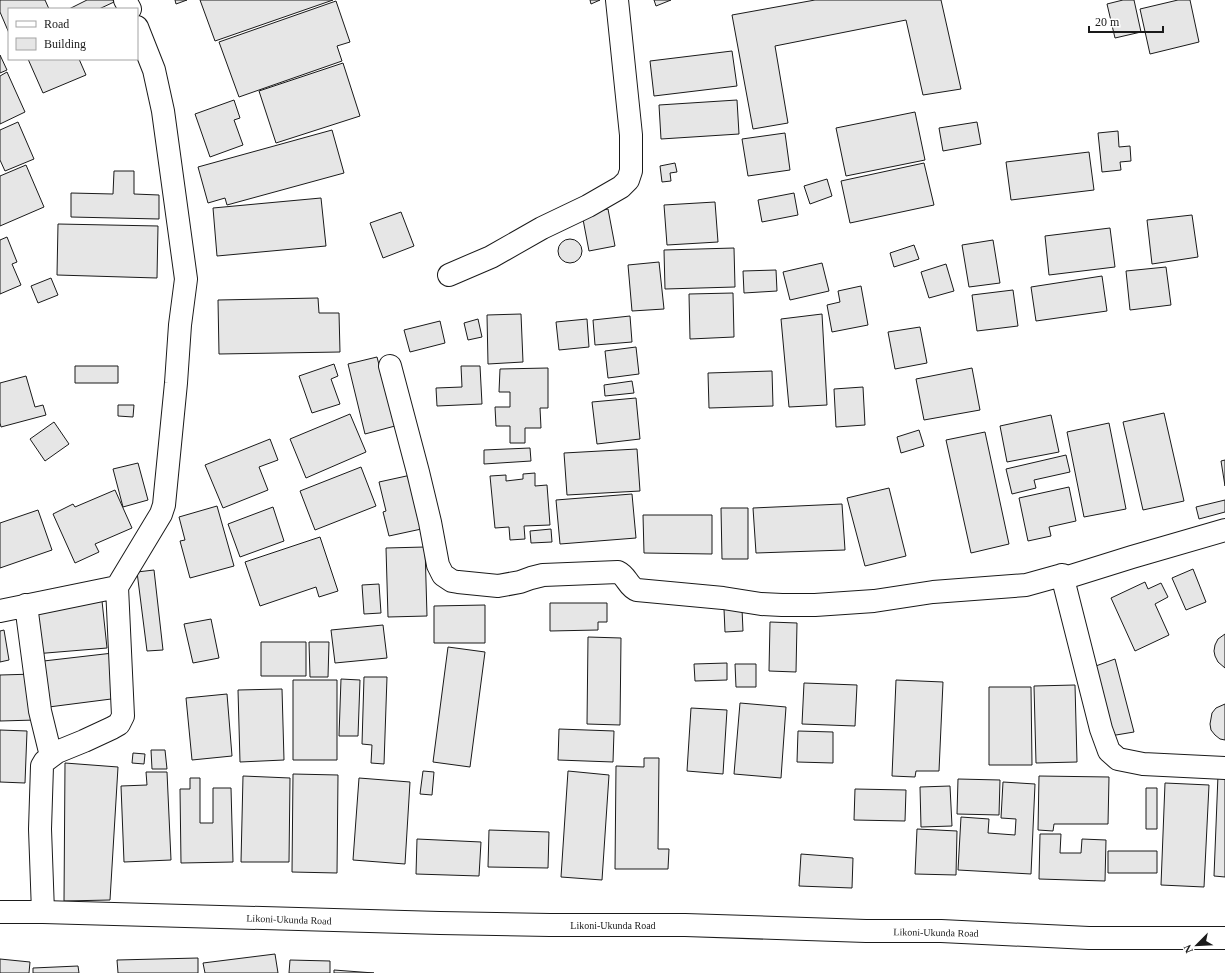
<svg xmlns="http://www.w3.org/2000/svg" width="1225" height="973" font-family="'Times New Roman',serif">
  <rect width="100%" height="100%" fill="#fff"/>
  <path fill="#e6e6e6" stroke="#1a1a1a" d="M0 0H45L49 9H9V33L0 12Z
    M87 0H113L114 2 99 9H69Z
    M175 0H187L176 4Z
    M200 0H333L215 41Z
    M590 0H600L591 4Z
    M654 0H671L656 6Z
    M815 0H941L961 89 923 95 906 20 775 46 788 123 753 129 732 15Z
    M1123 0H1134L1141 32 1115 38 1107 4Z
    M1178 0H1190L1199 42 1150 54 1140 9Z
    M336 1 350 42 337 46 342 61 239 97 219 42Z
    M732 51 737 86 654 96 650 61Z
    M0 55 7 70 0 73Z
    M28 59H79L86 75 43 93Z
    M343 63 360 116 276 143 259 91Z
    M7 72 25 112 0 124V76Z
    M234 100 240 118 234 120 243 145 210 157 195 114Z
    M737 100 739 134 661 139 659 105Z
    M915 112 925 160 846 176 836 128Z
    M18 122 34 159 5 171 0 160V130Z
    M977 122 981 144 943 151 939 128Z
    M332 130 344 173 227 205 225 198 208 203 198 167Z
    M1118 131 1119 147 1130 146 1131 161 1120 162 1121 170 1102 172 1098 133Z
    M785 133 790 170 748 176 742 139Z
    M1089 152 1094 190 1011 200 1006 162Z
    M675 163 677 172 670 173 671 181 662 182 660 166Z
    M924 163 934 205 850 223 841 181Z
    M26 165 44 207 0 226V176Z
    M114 171H134V194L159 195V219L71 217V193L113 194Z
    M827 179 832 196 810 204 804 186Z
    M794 193 798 215 762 222 758 200Z
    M321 198 326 246 217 256 213 208Z
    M715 202 718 242 667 245 664 205Z
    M608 209 615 246 589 251 582 214Z
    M401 212 414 246 383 258 370 223Z
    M1192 215 1198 257 1152 264 1147 220Z
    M58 224 158 226 157 278 57 275Z
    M1110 228 1115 267 1049 275 1045 236Z
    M7 237 17 262 12 264 21 285 0 294V240Z
    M558 251a12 12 0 1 1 24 0a12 12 0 1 1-24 0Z
    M993 240 1000 283 969 287 962 245Z
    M914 245 919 259 894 267 890 253Z
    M734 248 735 287 665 289 664 250Z
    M659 262 664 309 632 311 628 265Z
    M822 263 829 291 790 300 783 272Z
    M946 264 954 291 929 298 921 272Z
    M1166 267 1171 305 1130 310 1126 271Z
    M776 270 777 291 744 293 743 271Z
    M1102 276 1107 311 1036 321 1031 287Z
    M51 278 58 295 38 303 31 286Z
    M861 286 868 325 832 332 827 305 840 302 838 291Z
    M1013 290 1018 326 977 331 972 295Z
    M733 293 734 337 690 339 689 294Z
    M318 298 319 313H339L340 352 219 354 218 300Z
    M521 314 523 362 488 364 487 315Z
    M822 314 827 405 789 407 781 319Z
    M630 316 632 342 595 345 593 320Z
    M478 319 482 337 468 340 464 323Z
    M587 319 589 347 559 350 556 322Z
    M440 321 445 343 410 352 404 330Z
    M920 327 927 363 895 369 888 332Z
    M636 347 639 374 608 378 605 351Z
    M377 357 395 426 365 434 348 364Z
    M334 364 338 376 331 379 340 404 312 413 299 376Z
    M75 366H118V383H75Z
    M461 366H480L482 404 437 406 436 388 462 387Z
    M548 368V408H540L541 428H525V443H510V426H496L495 407H510V392H499L500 369Z
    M972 368 980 410 924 420 916 379Z
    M772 371 773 406 709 408 708 373Z
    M26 376 35 407 43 405 46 415 1 427 0 423V383Z
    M632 381 634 393 605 396 604 385Z
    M863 387 865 425 836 427 834 389Z
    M636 398 640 439 597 444 592 402Z
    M118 405H134L133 417 118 416Z
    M1164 413 1184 501 1143 510 1123 422Z
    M350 414 366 452 306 478 290 439Z
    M1051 415 1059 452 1007 462 1000 426Z
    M54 422 69 444 45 461 30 439Z
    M1109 423 1126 509 1084 517 1067 432Z
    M919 430 924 446 901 453 897 437Z
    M985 432 1009 544 971 553 946 440Z
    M270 439 278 460 259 467 268 490 223 508 205 465Z
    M530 448 531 461 484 464V450Z
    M637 449 640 491 567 495 564 453Z
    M1066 455 1070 472 1034 480 1036 488 1012 494 1006 469Z
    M1225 460V486L1221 461Z
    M138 463 148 500 123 507 113 469Z
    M361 467 376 506 315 530 300 491Z
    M535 473V486L547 485 550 525 524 526 525 539 510 540 509 527 495 528 490 476 506 475V481L523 479V474Z
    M411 475 426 528 389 536 383 512 386 511 379 482Z
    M1069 487 1076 521 1049 527 1051 536 1028 541 1019 498Z
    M889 488 906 556 865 566 847 498Z
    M115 490 132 528 95 544 99 552 75 563 53 514 73 504 75 507Z
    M632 494 636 538 560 544 556 500Z
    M1225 500V512L1199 519 1196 507Z
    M842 504 845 550 756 553 753 508Z
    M217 506 234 566 190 578 180 541 185 540 179 517Z
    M273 507 284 541 240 557 228 524Z
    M721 508H748V559H722Z
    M38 510 52 550 0 568V523Z
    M643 515H712V554L644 553Z
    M551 529 552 542 531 543 530 531Z
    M320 537 338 591 319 597 316 587 260 606 245 562Z
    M425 547 427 616 388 617 386 548Z
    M1193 569 1206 602 1186 610 1172 578Z
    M154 570 163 650 147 651 137 572Z
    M1145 582 1148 589 1161 583 1168 597 1155 604 1169 635 1135 651 1111 598Z
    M379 584 381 613 364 614 362 585Z
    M102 601 107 648 34 654 29 608Z
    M550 603H607V622H598V630L550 631Z
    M485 605V643H434V606Z
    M724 609H742L743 631 725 632Z
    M211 619 219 658 193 663 184 624Z
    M770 622 797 623 796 672 769 671Z
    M383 625 387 658 335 663 331 630Z
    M4 630 9 660 0 662V631Z
    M1225 634V668L1218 662 1215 656 1214 651 1215 645 1218 639Z
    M588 637 621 638 620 725 587 724Z
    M261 642H306V676H261Z
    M309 642H329L328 677H310Z
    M448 647 485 652 470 767 433 762Z
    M113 653 119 698 41 708 35 662Z
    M1115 659 1134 732 1110 736 1093 667Z
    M727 663V680L695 681 694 664Z
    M735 664H756V687H736Z
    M35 674 36 720 0 721V675Z
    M364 677H387L384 764 371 763 372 745 362 744Z
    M341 679 360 680 358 736H339Z
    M293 680H337V760H293Z
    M896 680 943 682 939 771H916L915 777 892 776Z
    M804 683 857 685 855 726 802 724Z
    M1075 685 1077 762 1036 763 1034 686Z
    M989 687H1031L1032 765H989Z
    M282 689 284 760 240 762 238 690Z
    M227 694 232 756 192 760 186 698Z
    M740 703 786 707 781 778 734 774Z
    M1225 704V740L1220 739 1215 735 1211 730 1210 724 1212 713 1216 708Z
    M691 708 727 710 723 774 687 771Z
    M559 729 614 731 613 762 558 760Z
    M0 730 27 731 25 783 0 782Z
    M798 731 833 732V763L797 762Z
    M151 750H165L167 769H152Z
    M133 753 145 754 144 764 132 763Z
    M644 758H659L658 849H669L668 869H615L616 766 644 767Z
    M65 763 118 767 110 900 64 901Z
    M423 771 434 772 432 795 420 794Z
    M568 771 609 775 602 880 561 877Z
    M146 772H167L171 860 124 862 121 786 147 785Z
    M293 774 338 775 337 873 292 872Z
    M1218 775 1225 776V877L1214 876Z
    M243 776 290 778 289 862H241Z
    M1039 776 1109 777 1108 824H1054L1053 831 1038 830Z
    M190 778H200V823H213V788H231L233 862 181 863 180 789H190Z
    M359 778 410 782 405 864 353 860Z
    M958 779 1000 780 999 815 957 814Z
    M1003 782 1035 784 1031 874 958 870 961 817 989 819 988 833 1015 835 1016 819 1001 818Z
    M1165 783 1209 785 1204 887 1161 885Z
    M950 786 952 826 921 827 920 787Z
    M1146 788H1157V829H1146Z
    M855 789 906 790 905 821 854 820Z
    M917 829 957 831 956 875 915 874Z
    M489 830 549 832 548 868 488 867Z
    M1040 834H1061L1060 853H1081L1082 839 1106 840 1105 881 1039 879Z
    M417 839 481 842 479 876 416 874Z
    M1108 851H1157V873H1108Z
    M801 854 853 858 852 888 799 886Z
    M275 954 278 973H205L203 963Z
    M198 958V973H118L117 960Z
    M0 959 30 962 29 973H0Z
    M290 960 330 961V973H289Z
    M78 966 79 973H33V968Z
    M334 970 374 973H334Z"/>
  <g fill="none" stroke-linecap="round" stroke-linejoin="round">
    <defs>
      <path id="street" d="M125 0 130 9
        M449 275 491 257 542 228 588 206 621 187 628 180 631 171V135L617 0
        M390 366 418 472 430 522 438 565 443 575 452 581 458 582 498 586 520 582 531 578 543 575 618 572C627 576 628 587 637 590L723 598 761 604 782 605H815L874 601 933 592 1026 585 1062 575 1068 577 1132 557 1225 530
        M1062 575 1101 729 1109 751 1118 759 1143 764 1225 768
        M26 605 40 711 51 756
        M0 611 117 587
        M43 912 40 829 42 766 45 761 57 752 84 741 112 728 119 724 123 716 117 587 161 514 164 505 176 383 180 325 186 279 163 111 154 70 137 27"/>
      <path id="highway" d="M0 912H43L440 923 550 925H685L866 931H941L1089 938H1225"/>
    </defs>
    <use href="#street" stroke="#1a1a1a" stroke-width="24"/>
    <use href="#highway" stroke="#1a1a1a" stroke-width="24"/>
    <use href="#street" stroke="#fff" stroke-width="22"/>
    <use href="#highway" stroke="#fff" stroke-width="22"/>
  </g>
  <g text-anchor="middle" stroke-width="3" stroke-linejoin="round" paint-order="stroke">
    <g font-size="10" fill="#1a1a1a" stroke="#fff">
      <text transform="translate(289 919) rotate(2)" y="4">Likoni-Ukunda Road</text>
      <text x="613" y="929">Likoni-Ukunda Road</text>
      <text transform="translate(936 932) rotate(1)" y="4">Likoni-Ukunda Road</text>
    </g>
  </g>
  <rect x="8" y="8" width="130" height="52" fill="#ffffff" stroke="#a3a3a3"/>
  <rect x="16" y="21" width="20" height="6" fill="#ffffff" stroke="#a3a3a3"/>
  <text x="44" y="28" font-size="12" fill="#1a1a1a">Road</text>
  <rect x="16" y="38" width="20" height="12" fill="#e6e6e6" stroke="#a3a3a3"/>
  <text x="44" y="48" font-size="12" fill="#1a1a1a">Building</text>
  <g transform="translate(1197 945) rotate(246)" stroke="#ffffff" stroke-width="3" paint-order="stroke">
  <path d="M0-3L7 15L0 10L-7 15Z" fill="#1a1a1a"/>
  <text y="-6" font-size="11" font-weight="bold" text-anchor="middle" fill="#1a1a1a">N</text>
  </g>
  <path d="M1089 26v6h74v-6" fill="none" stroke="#1a1a1a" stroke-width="2"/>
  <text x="1095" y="26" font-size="12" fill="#1a1a1a" stroke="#ffffff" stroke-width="3" paint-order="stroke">20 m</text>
</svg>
